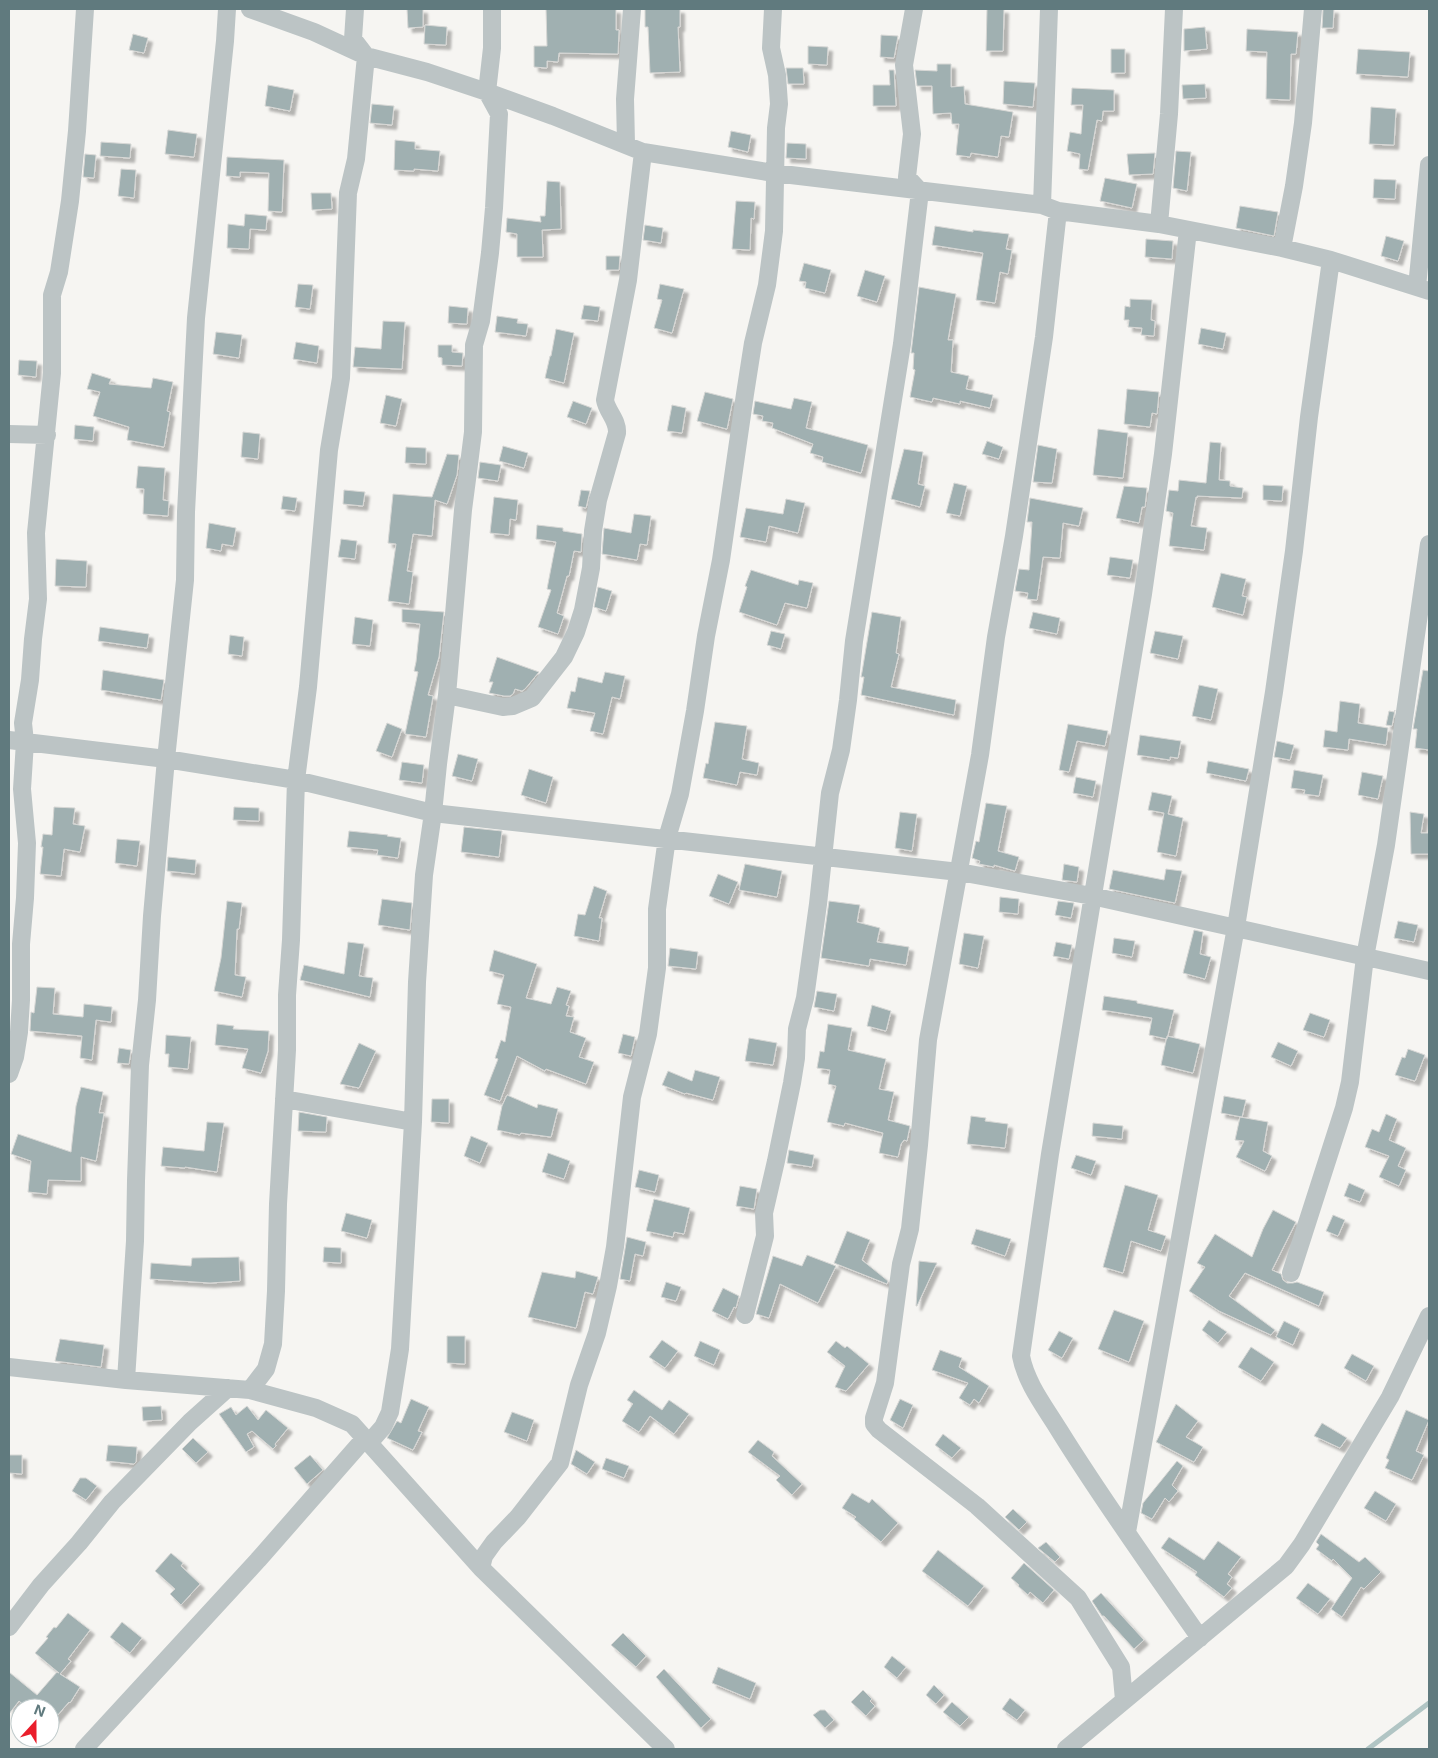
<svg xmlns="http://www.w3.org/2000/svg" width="1438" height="1758" font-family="Inter,sans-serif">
  <defs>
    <filter id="shadow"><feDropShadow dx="4.5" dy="4.5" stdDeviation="1" flood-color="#0004"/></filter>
  </defs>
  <rect width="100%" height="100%" fill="#f6f5f2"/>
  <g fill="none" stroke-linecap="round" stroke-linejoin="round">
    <path stroke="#b1c5c4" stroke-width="5" d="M1368 1749 1429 1703"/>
  </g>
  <path fill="#a0b0b1" stroke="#d7d7d5" filter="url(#shadow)" d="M407 9H423V27L408 28Z
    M546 9H616V30H619L618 54 559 53 558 62 547 61V68L534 67V46H547Z
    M645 9H680V27H678L680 72 650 73 648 27H645Z
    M987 9H1004L1003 51H986Z
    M1323 9H1334L1333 28H1322Z
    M425 25 447 27 446 45 424 44Z
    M1205 27 1207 49 1184 51V29Z
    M1247 29 1298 32 1296 54H1291L1290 100 1266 99 1267 52 1246 51Z
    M133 34 148 38 144 53 129 50Z
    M881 35 898 36 894 58 880 57Z
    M808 46 828 47 827 65 808 64Z
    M1111 49H1125V73H1111Z
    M1358 49 1410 52 1408 77 1356 74Z
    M937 64H951V87L964 86 965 104 1013 112 1009 137 1001 136 998 157 971 153 970 157 956 155 959 124H952L951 113 933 114 932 86H917L915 70 937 71Z
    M786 68H803L804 84H788Z
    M889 70H894L896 106H873V85H890Z
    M1004 81 1035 83 1033 107 1003 104Z
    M1205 84 1206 98 1183 99 1182 85Z
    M268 85 294 90 290 111 265 106Z
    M1072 88 1114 90V111H1103L1102 121 1097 120 1088 170 1079 169 1080 154 1067 151 1070 132 1081 134 1083 105H1071Z
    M372 104 394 106 392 125 370 123Z
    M1371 107 1396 109 1394 145 1369 144Z
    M168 130 197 134 194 157 165 154Z
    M731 131 751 135 748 152 728 147Z
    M395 140 415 142V149L440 151 438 171 414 169V171L394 170Z
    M101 142 131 144 130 158 100 156Z
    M787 143 806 144V159L786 158Z
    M1176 151 1191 152 1187 191 1173 188Z
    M1155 153 1153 174 1129 175 1127 154Z
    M85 154 96 155 94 178 83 177Z
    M227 157 284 160 282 212 268 211 269 173 240 172V177L226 176Z
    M121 169 136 170 134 198 118 196Z
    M1105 178 1137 184 1132 208 1100 201Z
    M1374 179 1396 180 1395 199 1373 198Z
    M547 181 560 182 561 229 542 230 543 257H517V234L506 232 507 218 541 222 540 216H545Z
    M311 193H331L332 209 312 210Z
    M736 201 755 202 754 219 751 218 750 250 732 249Z
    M1240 206 1278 212 1274 236 1236 228Z
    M245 214 267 216 266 230 250 229 249 249 227 248 228 224 244 226Z
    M645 225 663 228 661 243 643 240Z
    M935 226 973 232V230L1009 234 1006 249 1012 250 1008 274 1000 272 995 303 976 300 983 253 932 245Z
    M1386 236 1404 241 1398 261 1381 256Z
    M1146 239 1173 241 1172 259 1145 257Z
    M606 256H620L619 270H606Z
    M804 263 831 270 825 293 805 288 806 282 799 281Z
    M865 270 885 276 877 302 857 296Z
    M298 284 313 285 310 309 295 307Z
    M660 284 684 289 672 333 654 328 662 300 657 299Z
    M919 287 956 294 948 340H953L951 372 969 376 966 389 993 395 990 408 960 401V404L933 398 932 402 910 397 915 370 913 369 914 353H911Z
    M1130 299 1152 300 1151 320 1155 321 1154 336 1141 335 1142 328 1128 327 1129 320H1124L1125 306 1130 307Z
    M584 305 600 307 598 321 581 319Z
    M449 306 468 308 467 324 448 323Z
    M497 316 518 319 517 323 528 324 526 336 495 332Z
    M383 321 405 322 402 369 353 367 355 347 381 349Z
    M1201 328 1226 333 1223 349 1198 344Z
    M556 329 574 333 564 383 545 378 550 356H551Z
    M216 332 242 335 239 358 213 354Z
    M296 342 319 346 317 363 293 359Z
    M438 345H452V352L463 353 462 366 442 365V358L438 357Z
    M19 360 37 361 36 377 18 375Z
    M92 373 111 379 109 384 151 388 153 378 173 382 167 411 170 412 164 447 127 440 129 427 93 416 100 392 87 389Z
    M1127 389 1159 392 1157 414 1152 413 1150 427 1124 424Z
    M705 392 733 399 727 429 697 421Z
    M386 395 402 399 396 426 380 423Z
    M794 398 812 402 806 428 868 445 861 473 822 462 823 457 810 453 813 444 772 428 773 423 762 421 763 416 753 414 755 401 791 409Z
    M573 401 592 408 586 424 567 417Z
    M672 405 686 408 682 433 667 431Z
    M75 425 94 427 93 441 74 439Z
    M1098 429 1128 433 1123 478 1093 475Z
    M243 432 260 434 258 459 241 457Z
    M987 441 1003 447 999 459 982 454Z
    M1210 442 1221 443 1219 480 1230 481V486L1243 488 1242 498 1197 496V498L1196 497 1191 526 1207 528 1204 550 1169 546 1173 513 1166 511 1169 490 1178 491 1179 480 1206 483Z
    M1038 445 1057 449 1052 483 1033 482Z
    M503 446 528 453 524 468 499 461Z
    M406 447 426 448V464L405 463Z
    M904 449 923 452 918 484 925 486 920 507 891 499Z
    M447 454 459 455 457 475 447 504 435 500 432 536 413 534 407 571 413 572 409 604 388 601 396 544 388 543 393 494 432 497Z
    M480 462 501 465 498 481 478 478Z
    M138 466 165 468 163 500 169 501 168 516 143 514 144 489 136 488Z
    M954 483 967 486 960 516 946 513Z
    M1263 485 1283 486 1282 501 1263 500Z
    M1124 486 1147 488 1145 507H1142L1139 523 1116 518Z
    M344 490 365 492 363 506 343 504Z
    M581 490 590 491 586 508 578 506Z
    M283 496 297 498 295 511 281 509Z
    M494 497 518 500 516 520 510 519 509 535 490 533Z
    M1030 498 1083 508 1079 526 1063 523 1060 558 1043 557 1037 600 1027 599 1028 593 1015 591 1019 569 1029 570 1032 522H1027Z
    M786 499 805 503 798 533 769 526 766 542 740 537 746 508 783 514Z
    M634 514 651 516 647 545 640 544 637 560 602 554 604 528 631 533Z
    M209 523 236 528 233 546 222 544 221 551 206 548Z
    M537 525 563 528V531L582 534 581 552 574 551 569 576H567L557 613 564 616 558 634 538 627 551 590 547 589 556 542 536 539Z
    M341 539 357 541 355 559 338 557Z
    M1110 557 1133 560 1130 578 1107 575Z
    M56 559 87 561 86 587 55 586Z
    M751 570 798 585 799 580 813 583 807 608 785 603 777 625 739 612 747 587 745 586Z
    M1221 573 1246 579 1242 596 1247 597 1243 615 1212 607Z
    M598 587 612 591 606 611 594 607Z
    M402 609 444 612 439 657 428 695 433 696 426 737 405 734 418 672 414 671 416 662 420 624 402 622Z
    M872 612 901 617 896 653 899 654 891 687 956 700 954 715 861 695 864 677H861L862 672Z
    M1033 612 1060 618 1057 634 1029 628Z
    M355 617 373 620 370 646 352 644Z
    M100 627 149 634 147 648 98 641Z
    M771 631 785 634 781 649 767 645Z
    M1155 631 1183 636 1178 659 1150 653Z
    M230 635 244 637 242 656 228 654Z
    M497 657 539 672 525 689 522 691 515 689 513 694 510 696H504L489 693 493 682H489Z
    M103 670 164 680 161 700 101 690Z
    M1423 670 1429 671V750L1415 748 1417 729H1413Z
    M605 672 625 676 620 699 612 697 603 734 590 731 595 713 567 708 571 691 575 692 578 677 602 683Z
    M1199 685 1218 689 1211 720 1192 716Z
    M1340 701 1360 704 1358 723 1388 728 1386 745 1349 739 1348 750 1323 747 1325 730 1337 732Z
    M1395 710 1392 726 1386 725 1389 711 1394 712Z
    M715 722 747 726 742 759 759 763 757 775 740 772 737 785 703 778 706 763 708 764Z
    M387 723 402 729 392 757 376 751Z
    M1068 724 1108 731 1105 746 1077 741 1069 772 1059 770Z
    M1140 735 1181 741 1178 758 1170 757V760L1137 755Z
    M1277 741 1294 745 1290 760 1274 757Z
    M458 754 478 759 472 781 452 776Z
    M1208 761 1249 769 1246 781 1206 773Z
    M402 762 424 765 422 783 399 780Z
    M529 769 553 777 546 803 521 795Z
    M1294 770 1323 775 1319 796 1304 794 1305 790 1291 788Z
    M1362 772 1383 776 1378 799 1358 795Z
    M1076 777 1096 781 1093 797 1073 793Z
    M1152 792 1172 796 1168 814 1183 818 1176 856 1157 852 1164 813 1148 810Z
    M986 803 1007 806 998 851 1019 857 1015 871 994 865V867L979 864 980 861 972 858 976 841 979 842Z
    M54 807 75 808 73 824 85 826 80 852 64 849 61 876 40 874 43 847H41L43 834 52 835Z
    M234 807 259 808V821L233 820Z
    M900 812 917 814 912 851 895 848Z
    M1410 812 1424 814 1421 833H1429V854H1411Z
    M464 827 502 831 499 857 461 852Z
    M349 831 388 835 387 836 401 838 398 858 377 855 378 850 347 847Z
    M117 839 140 841 137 866 115 863Z
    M168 857 196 860 195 874 167 871Z
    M745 864 782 871 777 897 739 890Z
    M1064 864 1079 867 1077 882 1062 880Z
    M1166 869 1182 871 1175 903 1109 889 1113 870 1164 880Z
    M718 874 738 882 729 904 709 896Z
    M594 886 607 891 599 918H602L599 941 574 936 578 914 585 915Z
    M1000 897 1019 899 1018 914 999 912Z
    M382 899 412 903 410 930 378 925Z
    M227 901 242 903 239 929H237L235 975 246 977 242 997 214 991 221 958Z
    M829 901 860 905 857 922 880 928 877 942 909 947 906 965 870 959 869 966 821 958Z
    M1058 901 1074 903 1071 918 1055 915Z
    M1398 921 1418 925 1414 942 1394 938Z
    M1194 930 1203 932 1200 954 1211 957 1205 979 1183 973Z
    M964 933 984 936 978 968 959 964Z
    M1114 938 1135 941 1132 957 1112 953Z
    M348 942 364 944 359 976 373 978 370 997 300 980 304 965 344 974Z
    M1056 942 1072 945 1069 959 1053 956Z
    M670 948 698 952 696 969 668 966Z
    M494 950 537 964 526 998 551 1004 557 987 571 991 566 1005 569 1006 566 1016 574 1017 570 1032 586 1038 579 1057 594 1062 586 1084 546 1069 545 1071 517 1056 500 1101 484 1095 498 1059 495 1058 501 1040 505 1042 511 1007 497 1004 504 975 489 971Z
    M37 987 55 988 53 1014 83 1017 84 1004 112 1007 111 1022 96 1020 92 1060 80 1058 82 1036 30 1031 31 1012 34 1013Z
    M817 991 837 994 834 1011 814 1007Z
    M1104 996 1137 1001V1003L1174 1010 1167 1039 1149 1035 1152 1018 1102 1010Z
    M872 1005 891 1011 886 1031 867 1026Z
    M1310 1013 1330 1020 1324 1037 1303 1030Z
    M217 1024 234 1026 233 1029 269 1031 268 1051 261 1073 242 1068 248 1049 215 1045Z
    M828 1024 852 1028 848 1050 886 1059 879 1089 894 1092 888 1120 910 1126 907 1141 904 1140 901 1144 898 1157 879 1153 883 1133 845 1123 844 1126 827 1122 836 1086 828 1084 830 1070 817 1068 820 1051 824 1052Z
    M623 1034 635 1037 631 1056 618 1053Z
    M166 1035 191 1037 188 1069 168 1067 169 1054H165Z
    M1167 1036 1200 1044 1193 1073 1161 1065Z
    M749 1038 777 1043 773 1065 745 1061Z
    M1278 1042 1298 1051 1291 1066 1271 1057Z
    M359 1043 376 1051 359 1088 340 1084Z
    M119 1048 131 1050 129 1064 117 1063Z
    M1408 1049 1425 1055 1415 1081 1395 1075 1402 1057 1405 1058Z
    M695 1070 720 1077 713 1100 686 1093 685 1094 662 1085 668 1071 692 1081Z
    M81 1087 103 1092 99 1113H104L96 1161 81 1157V1181L48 1180 47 1194 28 1192 31 1161 11 1154 18 1134 71 1152 76 1106Z
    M507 1095 537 1108 538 1104 558 1109 551 1137 521 1133 520 1135 497 1130 502 1106Z
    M1224 1096 1246 1100 1242 1117 1221 1113Z
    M432 1099H449V1123L431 1122Z
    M299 1112 327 1117 326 1132 298 1131Z
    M1386 1114 1397 1119 1389 1140 1406 1148 1398 1166 1406 1170 1399 1186 1379 1177 1389 1156 1365 1147 1372 1129 1379 1132Z
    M971 1116 986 1118 985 1121 1008 1124 1005 1148 967 1144Z
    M1240 1117 1268 1122 1263 1151 1272 1156 1265 1171 1236 1157 1244 1141 1235 1140Z
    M207 1122 224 1123 217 1172 185 1167V1168L161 1166 163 1147 204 1151Z
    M1093 1123 1123 1126 1122 1139 1092 1136Z
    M471 1136 488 1143 480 1163 464 1156Z
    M789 1150 814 1155 812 1167 787 1163Z
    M548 1153 570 1161 564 1179 542 1172Z
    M1076 1155 1096 1161 1091 1175 1071 1168Z
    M639 1170 659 1175 655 1192 635 1187Z
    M1349 1183 1365 1190 1360 1202 1344 1196Z
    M1125 1185 1158 1195 1148 1230 1166 1236 1161 1251 1131 1241 1123 1273 1103 1267Z
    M740 1186 757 1189 754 1209 736 1206Z
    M654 1199 690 1208 684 1234 674 1232 673 1237 646 1231Z
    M1273 1210 1296 1222 1272 1270 1281 1274 1283 1280 1287 1283H1293L1297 1282 1324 1292 1319 1306 1245 1273 1229 1296 1275 1330 1271 1335 1219 1311 1189 1291 1205 1267 1197 1263 1215 1234 1252 1257 1263 1229Z
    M346 1213 372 1220 367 1238 341 1231Z
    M1333 1215 1345 1220 1338 1236 1326 1231Z
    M976 1229 1011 1239 1005 1256 971 1244Z
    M847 1231 870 1240 862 1260 888 1281 887 1284 834 1263Z
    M627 1237 646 1242 643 1256 635 1254 630 1281 620 1279Z
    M324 1247 341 1248V1263L323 1262Z
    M807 1255 836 1266 818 1303 780 1284 769 1318 756 1314 773 1256 802 1266Z
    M239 1257 240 1281 210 1283 150 1279 151 1263 191 1266 192 1258Z
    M919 1261 937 1263 917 1306H916Z
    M576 1271 598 1277 593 1294 585 1292 576 1328 528 1317 542 1272 575 1278Z
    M666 1282 681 1287 676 1301 661 1297Z
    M723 1288 739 1296 736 1308 734 1307 728 1319 712 1311Z
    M1114 1310 1144 1321 1129 1362 1098 1349Z
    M1209 1320 1227 1332 1218 1343 1202 1330Z
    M1284 1321 1300 1329 1293 1345 1276 1337Z
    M1059 1331 1073 1338 1062 1358 1048 1350Z
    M447 1336H465V1364L447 1363Z
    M60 1339 104 1345 101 1367 55 1361Z
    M662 1340 678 1351 665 1368 649 1357Z
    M700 1341 720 1350 714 1365 694 1356Z
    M836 1341 845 1348 847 1346 869 1364 846 1391 835 1387 845 1366 827 1352Z
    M1251 1347 1274 1362 1261 1381 1238 1367Z
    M940 1350 962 1358 959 1367 989 1386 979 1403 974 1399 970 1405 959 1398 968 1383 932 1370Z
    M1352 1354 1374 1366 1366 1381 1344 1368Z
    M634 1390 662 1410 669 1400 689 1414 674 1434 650 1416 639 1432 622 1421 632 1405 633 1404 627 1400Z
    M411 1399 429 1407 418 1431 422 1432 413 1450 387 1438 397 1421 401 1423Z
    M900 1399 913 1405 903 1428 890 1420Z
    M1176 1404 1198 1421 1186 1437 1203 1447 1194 1462 1156 1442Z
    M161 1406 162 1420 143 1421 142 1407Z
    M247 1406 258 1420 266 1410 288 1428 275 1444 276 1446 273 1449 252 1431 247 1434 254 1447 246 1452 219 1414 231 1407 236 1415Z
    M1406 1410 1429 1420 1416 1451 1424 1455 1412 1480 1385 1468 1389 1460 1386 1458Z
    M512 1412 534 1420 527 1441 504 1432Z
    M1322 1423 1347 1438 1340 1448 1314 1436Z
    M943 1434 961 1448 952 1458 935 1445Z
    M193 1438 208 1452 196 1463 182 1449Z
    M758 1440 774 1452 772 1456 802 1484 792 1495 776 1480 780 1476 748 1452Z
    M108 1445 137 1447 136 1462 134 1464 106 1461Z
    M576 1450 595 1462 587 1474 571 1464Z
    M9 1455H22V1474L9 1473Z
    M310 1455 323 1470 307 1484 294 1468Z
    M606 1458 629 1466 624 1478 602 1469Z
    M1177 1461 1183 1466 1172 1485 1178 1491 1169 1502 1165 1498 1152 1519 1141 1513 1143 1503Z
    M80 1478H86L97 1486 86 1500 72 1491Z
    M1375 1491 1396 1504 1386 1521 1364 1508Z
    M852 1493 869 1503 872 1499 898 1523 881 1542 854 1519 856 1517 842 1508Z
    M1013 1509 1027 1522 1019 1530 1005 1517Z
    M1321 1534 1359 1562 1365 1557 1381 1572 1364 1589 1361 1587 1342 1617 1331 1609 1352 1578 1333 1559 1332 1561 1316 1549 1319 1545 1316 1542Z
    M1169 1537 1204 1560 1218 1541 1241 1557 1228 1574 1232 1577 1227 1584 1232 1588 1224 1597 1195 1575 1197 1572 1161 1548Z
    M1046 1542 1060 1557 1055 1562 1038 1548Z
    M938 1550 984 1586 968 1606 922 1571Z
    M171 1553 183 1563 181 1566 200 1584 181 1605 170 1594 175 1589 155 1571Z
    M1024 1563 1054 1590 1043 1603 1030 1592 1028 1595 1018 1586 1019 1585 1011 1578Z
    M1308 1583 1330 1599 1318 1614 1296 1598Z
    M1101 1593 1144 1640 1134 1649 1104 1616H1102L1092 1601Z
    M68 1613 90 1630 68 1659 71 1661 60 1674 80 1687 70 1703 69 1702 50 1724V1708H25L26 1707 19 1701 9 1714V1672L37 1695 57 1672 59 1673 35 1653 48 1638 46 1637 54 1627 56 1628Z
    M122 1622 142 1638 130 1653 110 1637Z
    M623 1633 646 1656 636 1667 611 1645Z
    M892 1656 906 1667 897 1678 884 1667Z
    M718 1667 756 1683 750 1699 712 1683Z
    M664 1669 711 1719 701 1728 656 1677Z
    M934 1685 944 1695 936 1704 926 1695Z
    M863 1690 872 1699 870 1701 875 1706 866 1716 851 1702Z
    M1010 1698 1025 1710 1017 1720 1002 1709Z
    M952 1702 969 1717 960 1726 943 1712Z
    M820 1710H825L834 1720 825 1728 813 1715Z"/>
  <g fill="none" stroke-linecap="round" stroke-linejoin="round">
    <path stroke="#bcc4c5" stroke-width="18" d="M250 9 314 32 366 56 427 72 487 92 553 116 643 152 774 173 1042 205 1058 211 1159 224 1282 248 1331 260 1429 291
      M626 144 625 99 632 9
      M1042 205 1049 9
      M1058 211 1044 337 1014 536 996 637 980 755 928 1040 919 1145 910 1229 901 1264 885 1383 874 1418V1424L879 1430 977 1506 1078 1598 1121 1667 1124 1700
      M1159 224 1169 114 1174 9
      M1188 230 1163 454 1143 594 1050 1154 1021 1356C1026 1383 1045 1407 1059 1430 1103 1501 1152 1569 1200 1638
      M1282 248 1294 186 1303 123 1313 9
      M1417 287 1429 165
      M9 434 47 435
      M447 695 503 707 513 706 532 698 564 657 576 632 583 610 591 568 593 531 598 500 617 433C618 420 607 412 605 400L628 280 643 152
      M9 740 166 759 296 780 433 813 959 872 1092 896 1429 971
      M9 1074 15 1057 19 1032 21 1000V944L25 898 27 843 22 789 25 742 23 723 30 680 33 639 38 599 36 533 52 373V295L59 272 70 201 77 131 85 9
      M284 1099 413 1122
      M1291 1273 1344 1108 1350 1082 1365 957 1386 845 1429 544
      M745 1315 765 1236 764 1213 776 1161 792 1083 796 1058 797 1029 805 998 818 904 830 793 841 750 848 700 854 641 902 344 920 191 907 177 912 134 904 65 914 9
      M9 1367 126 1380 250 1390 316 1408 352 1424 481 1568 666 1749
      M126 1380 135 1241 136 1181 140 1065 147 1000 152 916 166 759 185 580 186 512 196 318 225 41 227 9
      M250 1390 266 1369 273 1344 276 1291 278 1204 287 1050V995L291 940 296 780 308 687 329 450 341 378 348 193 356 159 366 56 353 39 355 9
      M369 1443 383 1427 390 1412 400 1349 413 1122 417 982 424 875 433 813 438 764 447 695 463 510 469 464 473 432 474 345 481 321 490 253 494 208 499 114 487 92 492 48V9
      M1127 1532 1236 927 1274 692 1294 551 1309 417 1331 260
      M481 1568 484 1556 494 1542 518 1517 560 1463 579 1385 597 1333 608 1286 615 1247 632 1097 648 1034 657 968V909L667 838 680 794 695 711 706 636 721 560 745 394 753 343 767 285 774 231 776 128 779 104 777 75 771 48 773 9
      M9 1627 41 1585 79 1543 112 1502 190 1422 228 1388
      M84 1749 258 1560 365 1438
      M1066 1749 1286 1566 1302 1544 1390 1397 1429 1316"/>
  </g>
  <rect width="1438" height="1758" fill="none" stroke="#607a7e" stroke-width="20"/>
  <g transform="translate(35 1723) rotate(21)"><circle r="24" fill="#ffffff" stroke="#bfcacb"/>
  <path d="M0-4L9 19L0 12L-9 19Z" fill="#ea1e2b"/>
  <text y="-8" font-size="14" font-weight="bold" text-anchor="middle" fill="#607a7e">N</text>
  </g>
</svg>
